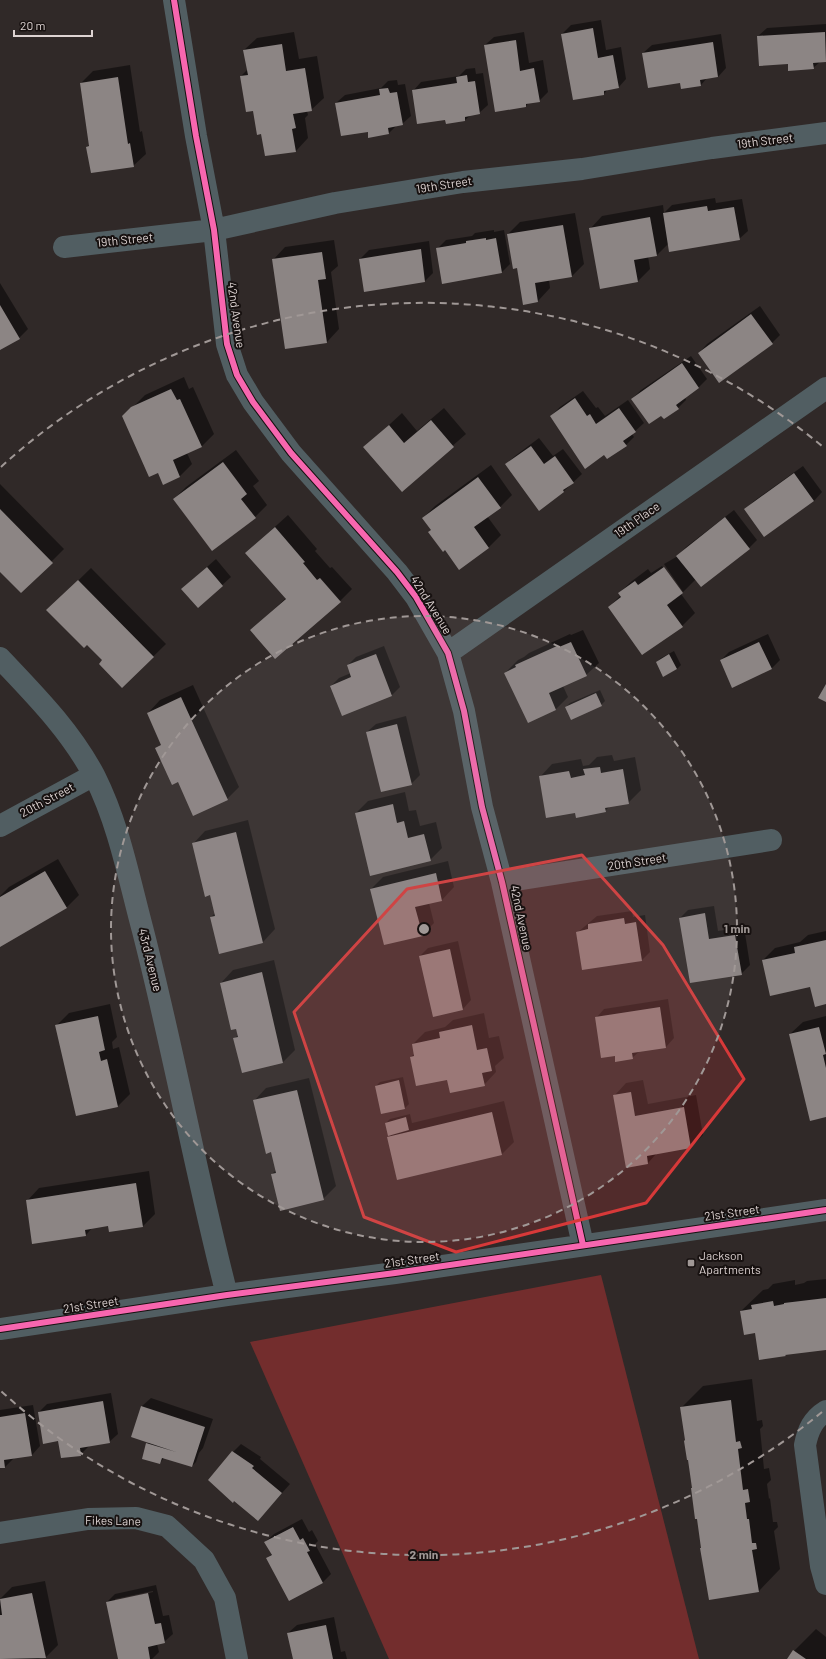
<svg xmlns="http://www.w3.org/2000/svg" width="826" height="1659" font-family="Barlow,sans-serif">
  <rect width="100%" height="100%" fill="#302928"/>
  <path fill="#732d2d" d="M601 1275 699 1659H389L250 1342Z"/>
  <path fill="#0007" fill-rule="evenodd" d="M601 20 606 50 621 47 626 79 618 88 608 89 604 94 562 34 571 25Z
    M826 24V61L820 62 813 68 789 63 758 36 767 28Z
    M294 32 299 59 317 56 324 98 311 110 307 111 308 115 305 118 308 138 296 151 262 133 241 76 248 69 244 50 257 38Z
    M524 32 529 63 543 60 548 92 539 101 529 102 526 106 485 45 494 37Z
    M721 34 726 68 718 77 707 78 701 85 681 82 643 53 652 45Z
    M130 65 140 132 142 131 146 154 133 166 87 147 90 144 81 83 93 71Z
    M475 68 476 74 483 73 488 105 479 113 471 115 465 120 446 118 413 91 421 82 459 76 466 69Z
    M397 80 398 85 405 84 411 116 402 124 396 126 389 133 369 136 368 130 336 103 345 95 381 88 388 81Z
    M715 198 716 203 742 199 748 231 739 239 669 243 657 255 648 256 650 269 638 281 601 288 590 229 602 216 663 205 664 213 672 205Z
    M575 213 584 264 572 276 549 280 550 288 538 301 518 266 508 234 520 222Z
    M494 230V232L504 230 510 264 502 272 437 249 446 240 472 236 475 233Z
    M334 240 338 266 331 272 339 329 327 342 286 348 273 260 285 247Z
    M429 241 433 273 425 281 360 259 369 250Z
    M0 283 28 329 19 338 0 349Z
    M760 306 780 335 772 343 699 353 707 344Z
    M691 356 707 379 699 387 685 397 686 400 678 408 661 414 632 399 641 390Z
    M184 377 189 389 193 387 214 434 201 447 187 453 192 464 180 476 163 483 132 408 145 395Z
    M583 391 596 408 598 407 605 416 628 400 644 423 632 434 634 437 626 445 604 454 551 416 560 407Z
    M444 408 466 434 402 490 365 447 402 413 417 431Z
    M539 438 553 456 563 449 582 474 564 491 539 509 506 464 515 456Z
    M236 450 259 481 253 486 267 505 255 517 174 499 186 487Z
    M491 465 512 495 500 507 487 516 501 535 488 548 432 530 423 518 435 506Z
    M803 466 822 492 814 501 746 509 754 501Z
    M0 484 64 549 21 592 0 571Z
    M734 510 757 540 749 548 696 579 681 594 695 613 682 626 643 654 609 607 621 595 619 593 632 581 648 569 651 573 662 566 681 592H683L664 564 678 556 686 547Z
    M288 515 317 549 315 551 330 568 332 567 352 589 340 601 252 630 286 598 246 553Z
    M216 559 231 577 198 607 191 581Z
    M91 568 166 644 122 687 103 660 87 644 48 610Z
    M583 630 599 663 586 675 563 686 568 697 556 709 528 722 505 673 518 660 524 657 529 653 570 634 571 635Z
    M768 634 780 660 771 669 721 660 729 652Z
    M384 646 400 687 392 695 342 715 331 686 339 678 351 673 348 665 356 657Z
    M674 651 681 665 677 669 664 676 657 662 661 658Z
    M193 685 239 787 227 799 179 781 157 749 162 744 148 713 160 700Z
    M600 690 605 701 601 705 566 707 570 703Z
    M406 716 420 775 411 784 367 732 376 724Z
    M612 755 614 761 635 757 641 790 628 803 610 806 605 811 576 812 540 777 552 764 581 759 583 766 589 765 597 757Z
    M405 792 409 811 416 810 420 826 436 822 442 848 430 860 356 813 368 801Z
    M248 820 275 929 263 942 211 917 216 912 211 894 193 844 205 831Z
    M58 859 79 895 66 908 0 946V896L9 887Z
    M448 861 454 887 442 900 429 903 434 923 422 935 371 889 383 877Z
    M714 906 718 931 744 927 750 965 741 974 680 918 688 910Z
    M632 911 633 917 645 915 650 952 642 960 578 932 597 916Z
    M826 931V1003L811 985 763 960 775 948 800 942 808 935Z
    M458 941 471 1000 463 1009 420 956 428 948Z
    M274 960 295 1050 283 1062 242 1072 234 1039 238 1035 221 983 233 970Z
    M668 999 674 1038 666 1047 640 1051 632 1058 615 1055 596 1018 604 1009Z
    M110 1004 117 1037 112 1042 113 1049 119 1047 130 1094 118 1106 57 1025 69 1013Z
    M484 1013 489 1038 499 1036 504 1058 495 1066 496 1072 484 1085 448 1079 411 1057 415 1053 413 1044 425 1032 445 1027 453 1020Z
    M826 1016V1116L790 1034 803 1022Z
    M403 1077 409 1104 405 1108 382 1113 376 1086 380 1082Z
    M309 1078 336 1186 323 1199 272 1174 276 1170 272 1151 254 1101 266 1088Z
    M643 1080 648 1104 696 1095 703 1135 691 1147 657 1153 648 1163 614 1096 626 1083Z
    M504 1101 514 1142 502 1154 388 1138 393 1133 386 1123 390 1119 410 1114 412 1123Z
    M149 1171 155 1214 143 1226 109 1225 93 1227 86 1235 27 1201 39 1188Z
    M826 1279V1349L756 1332 741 1311 763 1290 768 1289 773 1284 795 1280V1285L804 1283 807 1281Z
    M752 1379 757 1421 762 1420 763 1426 760 1429 764 1469 769 1468 771 1480 767 1484 769 1499 770 1498 773 1522H777L778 1527 774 1531 780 1569 759 1591 710 1598 681 1408 703 1386Z
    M111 1393 118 1434 109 1442 89 1446 80 1455 59 1440 39 1412 47 1404Z
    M151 1398 213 1419 203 1448 199 1453 196 1462 192 1466 164 1458 160 1463 147 1444 149 1442 142 1406Z
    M33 1405 40 1446 32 1455 14 1458 5 1467H0V1410Z
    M241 1444 261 1457 260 1459 290 1484 258 1520 233 1452Z
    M302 1519 309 1532 312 1530 318 1541 315 1544 331 1574 322 1583 267 1558 272 1554 265 1542 274 1534Z
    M45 1581 58 1645 46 1657 38 1659H0V1599L12 1587Z
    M156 1585 163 1616 169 1615 173 1634 164 1642 157 1644 159 1652 152 1659H119L107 1602 115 1594ZM153 1591V1592L115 1601V1599Z
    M334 1617 341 1652 345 1651 347 1659H294L288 1633 297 1625Z
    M816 1629 826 1637V1659H788L794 1651Z"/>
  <path fill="#8c8584" d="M593 28 598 58 613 55 619 88 604 91V95L573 100 561 34Z
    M825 32 826 62 813 63 814 69 788 71V64L759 66 757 36Z
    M516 40 520 71 534 68 540 102 526 104V107L495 112 484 45Z
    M713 42 718 77 700 80 701 86 681 89 680 83 648 88 642 53Z
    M282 44 286 71 305 68 312 111 293 114 296 128 292 129 296 152 265 156 261 134 257 135 253 111 246 112 240 76 248 75 243 50Z
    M467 75 468 82 475 81 480 114 465 117V121L446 124 445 120 417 124 412 90 457 83 456 77Z
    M118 77 128 144 130 143 134 167 91 173 86 147 89 146 80 83Z
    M388 88 390 93 397 92 403 125 388 128 389 134 368 138V132L341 136 335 103 380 95 379 89Z
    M707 206 708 211 734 207 740 240 669 252 663 213Z
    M650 217 657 256 634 260 638 282 600 289 589 228Z
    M563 225 572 277 535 283 538 302 523 305 517 268 513 269 507 234Z
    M486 238V240L496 238 502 273 442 284 436 248 466 243V241Z
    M421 249 425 282 364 292 359 259Z
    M322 252 326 279 318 280 327 343 285 349 272 259Z
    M0 305 20 339 0 350Z
    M751 314 773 344 719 383 698 353Z
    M682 363 699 388 676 405 679 409 664 419 661 416 649 424 631 399Z
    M171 389 177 400 180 399 202 447 173 460 180 477 163 485 158 473 149 477 122 416 131 407Z
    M575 398 587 416 590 414 596 424 619 408 636 432 623 441 627 446 607 459 604 455 585 469 550 416Z
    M431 420 454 447 402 492 363 447 389 425 404 443Z
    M531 446 544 464 555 456 574 483 563 490 564 492 539 511 505 464Z
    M223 462 247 494 241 499 256 518 212 551 173 499Z
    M794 473 814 501 764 537 744 509Z
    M478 477 501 508 474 527 489 548 459 570 445 550 443 552 428 532 431 530 422 518Z
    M0 509 53 563 21 593 0 572Z
    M725 517 750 549 701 587 676 556Z
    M275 527 305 562 303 563 317 580 320 578 341 602 275 659 250 630 286 599 245 553Z
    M207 567 223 586 198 608 181 589Z
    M664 567 683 593 667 605 683 627 642 655 608 607 621 597 618 593 635 581 638 585Z
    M78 580 154 657 122 688 99 664 102 660 87 645 84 648 46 610Z
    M571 642 587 676 549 693 556 710 528 723 504 673 516 667 515 665 557 646 559 647Z
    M759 642 772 669 732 688 720 660Z
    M376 654 392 696 342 716 330 686 351 677 347 665Z
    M669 654 677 669 663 677 656 662Z
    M826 684V702L818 698Z
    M596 693 602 706 571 720 565 707Z
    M181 697 228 800 193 816 178 782 172 785 155 748 161 745 147 713Z
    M397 724 412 785 381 792 366 732Z
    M600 767 601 773 623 769 629 804 605 808 606 812 576 818 575 813 546 818 539 776 569 771 571 778 585 775 583 769Z
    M393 804 397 823 404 821 408 838 424 834 431 861 370 876 355 813Z
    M236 832 263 943 219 954 210 917 215 916 210 895 205 897 192 843Z
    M45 871 67 908 0 947V897Z
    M436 873 442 901 415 907 423 936 384 945 370 889Z
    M705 913 709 939 735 935 742 975 690 983 679 918Z
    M624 918 625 924 636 922 642 961 582 970 576 932 588 929V924Z
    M826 940V1004L815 1007 810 987 770 996 762 960 795 953 794 947Z
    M450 949 463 1010 433 1017 419 956Z
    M262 972 283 1063 242 1073 233 1038 238 1037 236 1029 231 1030 220 983Z
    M660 1007 666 1048 632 1053 633 1059 615 1062V1056L601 1058 595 1017Z
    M98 1016 105 1050 99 1052 101 1061 107 1059 118 1107 76 1116 55 1025Z
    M472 1025 477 1050 487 1048 492 1071 482 1073 485 1086 450 1093 447 1080 416 1086 410 1057 414 1056 412 1044 440 1038 439 1032Z
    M819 1027 826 1054 823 1055 826 1068V1117L810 1121 789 1034Z
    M399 1080 405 1109 381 1114 375 1086Z
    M297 1090 324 1200 280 1211 271 1174 276 1173 271 1152 266 1154 253 1100Z
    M631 1092 635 1116 684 1107 691 1148 647 1156 648 1164 626 1168 613 1095Z
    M492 1112 502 1155 397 1180 387 1137Z
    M406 1117 409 1130 388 1136 385 1123Z
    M136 1183 143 1227 109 1232 108 1226 85 1230 86 1236 32 1244 26 1200Z
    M826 1298V1350L785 1355 786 1356 759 1360 755 1333 744 1335 740 1311 752 1309 751 1305 773 1301 774 1306 784 1304V1303Z
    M731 1400 736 1442 740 1441 742 1448 738 1449 743 1490 748 1489 750 1502 745 1503 747 1519H749L752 1543H756L757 1549 752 1550 759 1592 709 1600 700 1548H701L697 1519H695L691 1488H692L688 1460H687L684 1441 685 1440 680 1407Z
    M103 1401 110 1443 80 1448 81 1456 61 1458 58 1441 43 1444 38 1412Z
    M141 1406 205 1427 192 1467 162 1458 160 1464 142 1459 146 1443 176 1452 131 1437Z
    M25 1413 32 1456 4 1460 5 1468H0V1417Z
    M232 1451 254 1466 252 1468 282 1493 258 1521 234 1501 233 1503 208 1480Z
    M293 1527 300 1540 303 1538 310 1551 307 1552 323 1583 289 1601 266 1558 272 1555 264 1542Z
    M32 1593 46 1658 0 1659V1615H2L0 1599Z
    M148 1593 155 1624 161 1623 165 1643 148 1647 150 1659H118L106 1602Z
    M326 1625 333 1659H293L287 1633Z
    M793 1650 806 1659H787Z"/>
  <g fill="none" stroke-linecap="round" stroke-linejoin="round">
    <path stroke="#515e62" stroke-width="22" d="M174 0 196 136 214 230 227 344 237 375 253 402 291 453 397 572 416 597 448 653 464 711 482 807 502 882 583 1245
      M64 247 214 230 335 203 463 182 582 169 712 148 826 133
      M448 653 826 388
      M0 658C35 695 71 731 95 777 119 825 129 879 143 931 174 1052 196 1175 227 1295
      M0 826 94 775
      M502 882 771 840
      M0 1329 227 1295 395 1273 826 1210
      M826 1411C813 1419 808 1430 805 1445L821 1566 826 1584
      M0 1533 88 1519 136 1518 167 1526 204 1560 225 1598 237 1659"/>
    <defs>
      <path id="cycleway" d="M174 0 196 136 214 230 227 344 237 375 253 402 291 453 397 572 416 597 448 653 464 711 482 807 502 882 583 1245
        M0 1329 227 1295 395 1273 826 1210"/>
    </defs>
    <use href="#cycleway" stroke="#171110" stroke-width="8"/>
    <use href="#cycleway" stroke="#f766af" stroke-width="6"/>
  </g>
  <path fill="#d73939" fill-opacity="0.2" stroke="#d73939" stroke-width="3" stroke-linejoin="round" d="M582 855 663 945 744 1079 646 1203 456 1252 364 1217 294 1012 407 889Z"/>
  <circle cx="424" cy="929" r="313" fill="#a09896" fill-opacity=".12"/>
  <g fill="none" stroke="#a09896" stroke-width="2" stroke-dasharray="7 5">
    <circle cx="424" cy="929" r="313"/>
    <path d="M822 1412A626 626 0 0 1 1 1391M1 467A626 626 0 0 1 822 446"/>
  </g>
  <rect fill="#a09896" stroke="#171110" stroke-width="1.5" x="687" y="1259" width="8" height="8" rx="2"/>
  <g text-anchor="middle" stroke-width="4" stroke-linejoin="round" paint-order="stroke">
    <g font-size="12" fill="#ddd3d2" stroke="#171110">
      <text transform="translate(765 141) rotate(-7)" y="4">19th Street</text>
      <text transform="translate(444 185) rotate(-9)" y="4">19th Street</text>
      <text transform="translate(125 240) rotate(-6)" y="4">19th Street</text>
      <text transform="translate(236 315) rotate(82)" y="4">42nd Avenue</text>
      <text transform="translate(637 520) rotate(-35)" y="4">19th Place</text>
      <text transform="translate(431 605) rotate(58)" y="4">42nd Avenue</text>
      <text transform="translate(47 800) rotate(-28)" y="4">20th Street</text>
      <text transform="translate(637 862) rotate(-9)" y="4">20th Street</text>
      <text transform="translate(521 918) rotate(78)" y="4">42nd Avenue</text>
      <text transform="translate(150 960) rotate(76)" y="4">43rd Avenue</text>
      <text transform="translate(732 1213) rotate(-8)" y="4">21st Street</text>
      <text transform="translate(412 1260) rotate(-8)" y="4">21st Street</text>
      <text transform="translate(91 1305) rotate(-9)" y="4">21st Street</text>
      <text transform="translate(113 1521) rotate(1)" y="4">Fikes Lane</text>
    </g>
    <g font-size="12" fill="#ddd3d2" stroke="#171110" text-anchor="start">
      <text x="699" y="1260">Jackson<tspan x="699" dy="14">Apartments</tspan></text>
    </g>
  </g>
  <circle cx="424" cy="929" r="6" fill="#a09896" stroke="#171110" stroke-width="2"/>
  <g font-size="12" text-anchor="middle" font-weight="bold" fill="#a09896" stroke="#171110" stroke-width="4" stroke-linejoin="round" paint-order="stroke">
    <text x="737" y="933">1 min</text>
    <text x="424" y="1559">2 min</text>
  </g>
  <path d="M14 30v6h78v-6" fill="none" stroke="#ddd3d2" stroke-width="2"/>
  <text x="20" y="30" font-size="12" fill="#ddd3d2" stroke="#171110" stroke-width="3" paint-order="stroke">20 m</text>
</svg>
